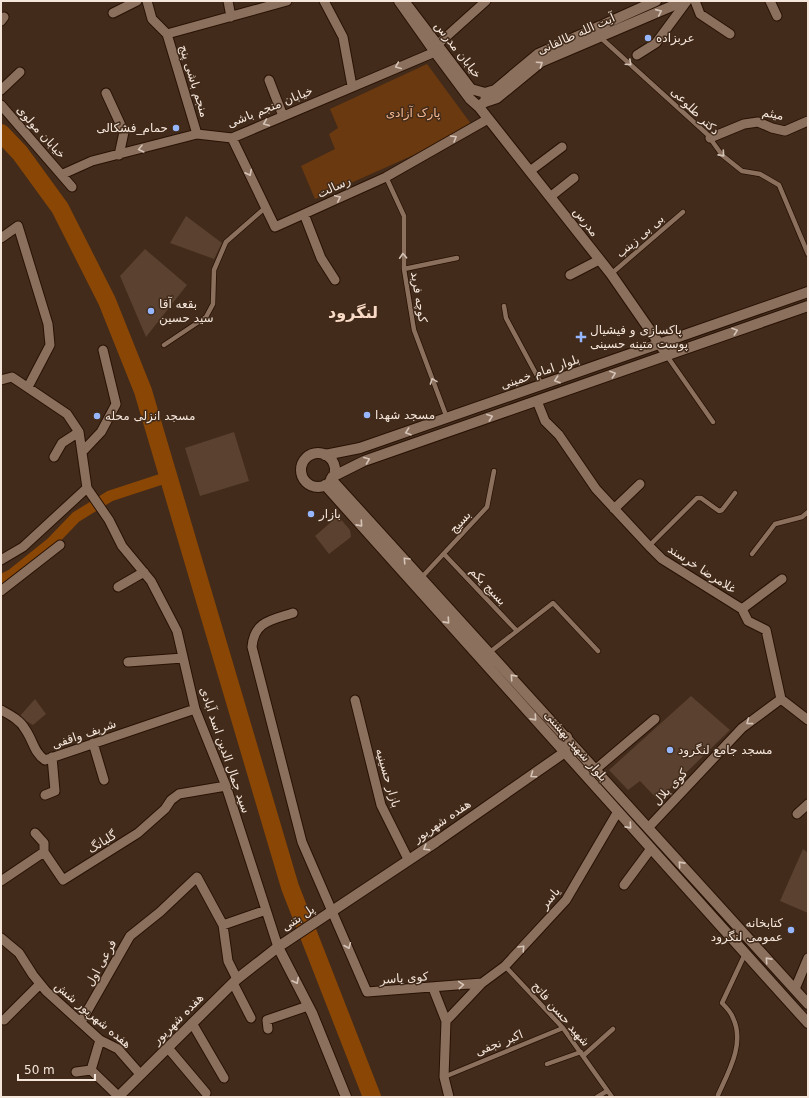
<svg xmlns="http://www.w3.org/2000/svg" width="809" height="1098" font-family="'DejaVu Sans',Cairo,sans-serif">
  <rect width="100%" height="100%" fill="#422b1a"/>
  <path fill="#6b3910" d="M427 64 474 128 315 199 301 166 335 149 329 134 338 128 330 109Z"/>
  <g fill="none" stroke-linecap="round" stroke-linejoin="round">
    <path stroke="#8a4605" stroke-width="11" d="M1 580 11 575 51 543 76 517 110 496 168 477"/>
    <path stroke="#8a4605" stroke-width="18" d="M1 133 20 153 60 208 107 301 143 391 290 887 372 1097"/>
  </g>
  <path fill="#5a4130" d="M186 216 222 243 214 259 170 243Z
    M145 249 187 285 146 337 120 276Z
    M234 432 249 481 200 496 185 448Z
    M338 516 350 530 351 537 329 554 315 536Z
    M691 696 730 730 658 800 640 781 628 790 609 770Z
    M35 699 46 714 33 725 19 717Z
    M803 849 808 853V913L780 901Z"/>
  <g fill="none" stroke-linecap="round" stroke-linejoin="round">
    <defs>
      <path id="service" d="M600 37 707 134 722 155 742 171 760 174 779 185 808 254
        M386 177 404 216V269L414 330 447 418
        M404 269 457 258
        M611 274 683 212
        M504 306 506 318 542 385
        M164 345 206 317 213 304 214 270 226 242 266 207
        M667 356 713 422
        M649 546 697 498H701L719 511 722 510 735 493
        M444 554 517 631
        M752 554 775 524 802 517 808 512
        M422 577 487 507 494 471
        M490 652 553 603 598 651
        M505 966 563 1028 612 1097
        M584 1055 613 1029
        M547 1064 581 1052
        M444 1077 563 1028
        M718 1095C729 1071 745 1043 733 1018 731 1012 726 1007 722 1003L745 954
        M597 1097 607 1091"/>
      <path id="minor" d="M147 1 152 19 167 34 197 134
        M228 1 231 17
        M324 1 343 37 352 86
        M695 1 700 14 730 34
        M770 1 777 16
        M113 13 137 1
        M1 21 4 17
        M167 34 287 1
        M437 45 486 1
        M637 55 656 43 687 1
        M269 80 283 116
        M1 90 20 72
        M106 93 124 132 119 155
        M1 105 72 187
        M232 138 275 227 386 177 488 119
        M710 138 744 124 758 122 772 128 785 131 808 121
        M530 171 562 147
        M63 174 92 161 197 134 232 138 435 52
        M550 197 574 178
        M304 214 321 258 335 280
        M1 238 18 226 48 324 50 345 28 387
        M570 275 599 260
        M1 380 12 377 67 414 79 432 87 488 109 520 122 546 151 581 177 631 195 709 226 786 278 947
        M537 401 545 421 559 435 596 489 649 546 662 559 742 609 748 621 766 630 781 699 808 720
        M83 451 101 432 116 404 103 350
        M54 457 62 443 79 432
        M614 509 640 484
        M1 560 23 547 87 488
        M118 587 144 572
        M1 591 60 545
        M742 609 782 579
        M293 613C272 620 254 621 252 647L302 842 367 992 482 983
        M128 662 183 658
        M355 700 381 805 408 859
        M1 710C10 715 20 720 25 729 33 740 34 753 45 760L195 709
        M93 743 104 780
        M596 769 655 719
        M45 795 55 791 52 757
        M797 814 808 804
        M648 828 742 728 781 699
        M35 833 44 843V852
        M1 881 44 852 63 880 138 833 165 809 171 800 179 794 226 786
        M624 885 650 850
        M223 925 266 910
        M1 938 19 953 33 975 46 991 100 1040 118 1049 140 1074
        M233 983 251 1018
        M433 988 446 1021 444 1077 449 1097
        M795 989 808 958
        M4 1020 40 984
        M446 1021 482 983 505 966 566 900 617 813
        M81 1022 130 936 160 912 197 877 223 925 228 961 237 979
        M192 1023 224 1078
        M268 1029 267 1020 308 1006
        M168 1048 206 1093
        M91 1070 100 1040
        M76 1072 91 1070 118 1096"/>
      <path id="tertiary" d="M485 93 495 90 538 54 656 1
        M485 102 497 98 541 62 684 1
        M278 947 312 1013 346 1097
        M118 1097 237 979 278 947 436 842 565 752 567 737"/>
      <path id="secondary" d="M399 1 435 52 470 99 479 107 486 100 485 93 471 89 404 1
        M479 107 611 274 663 349
        M301 470a17 17 0 1 1 34 0a17 17 0 1 1-34 0Z
        M325 455 360 448 808 292
        M332 477 364 461 808 306
        M331 479 808 1004
        M325 485C485 664 646 844 808 1023"/>
    </defs>
    <use href="#service" stroke="#281204" stroke-width="6"/>
    <use href="#minor" stroke="#281204" stroke-width="11"/>
    <use href="#tertiary" stroke="#281204" stroke-width="12"/>
    <use href="#secondary" stroke="#281204" stroke-width="12"/>
    <use href="#service" stroke="#8b705e" stroke-width="4.5"/>
    <use href="#minor" stroke="#8b705e" stroke-width="9"/>
    <use href="#tertiary" stroke="#8b705e" stroke-width="10"/>
    <use href="#secondary" stroke="#8b705e" stroke-width="10"/>
  </g>
  <defs><path id="oneway-chevron" d="M-2-3.5L2.5 0L-2 3.5" fill="none" stroke-width="1.6" stroke-linecap="round" stroke-linejoin="round"/></defs>
  <g stroke="#d5c3b6">
    <use href="#oneway-chevron" transform="translate(659 12) rotate(-24)"/>
    <use href="#oneway-chevron" transform="translate(629 63) rotate(42)"/>
    <use href="#oneway-chevron" transform="translate(540 64) rotate(-34)"/>
    <use href="#oneway-chevron" transform="translate(398 66) rotate(157)"/>
    <use href="#oneway-chevron" transform="translate(266 123) rotate(157)"/>
    <use href="#oneway-chevron" transform="translate(454 138) rotate(-30)"/>
    <use href="#oneway-chevron" transform="translate(141 149) rotate(166)"/>
    <use href="#oneway-chevron" transform="translate(722 154) rotate(48)"/>
    <use href="#oneway-chevron" transform="translate(249 173) rotate(63)"/>
    <use href="#oneway-chevron" transform="translate(338 198) rotate(-25)"/>
    <use href="#oneway-chevron" transform="translate(403 256) rotate(-93)"/>
    <use href="#oneway-chevron" transform="translate(735 331) rotate(-19)"/>
    <use href="#oneway-chevron" transform="translate(613 374) rotate(-19)"/>
    <use href="#oneway-chevron" transform="translate(557 380) rotate(161)"/>
    <use href="#oneway-chevron" transform="translate(433 381) rotate(-110)"/>
    <use href="#oneway-chevron" transform="translate(490 417) rotate(-20)"/>
    <use href="#oneway-chevron" transform="translate(408 432) rotate(161)"/>
    <use href="#oneway-chevron" transform="translate(367 460) rotate(-21)"/>
    <use href="#oneway-chevron" transform="translate(360 524) rotate(48)"/>
    <use href="#oneway-chevron" transform="translate(406 560) rotate(-133)"/>
    <use href="#oneway-chevron" transform="translate(447 621) rotate(48)"/>
    <use href="#oneway-chevron" transform="translate(513 677) rotate(-132)"/>
    <use href="#oneway-chevron" transform="translate(534 718) rotate(48)"/>
    <use href="#oneway-chevron" transform="translate(749 722) rotate(143)"/>
    <use href="#oneway-chevron" transform="translate(533 775) rotate(145)"/>
    <use href="#oneway-chevron" transform="translate(629 826) rotate(48)"/>
    <use href="#oneway-chevron" transform="translate(426 848) rotate(148)"/>
    <use href="#oneway-chevron" transform="translate(681 864) rotate(-132)"/>
    <use href="#oneway-chevron" transform="translate(348 946) rotate(67)"/>
    <use href="#oneway-chevron" transform="translate(522 948) rotate(-47)"/>
    <use href="#oneway-chevron" transform="translate(768 960) rotate(-132)"/>
    <use href="#oneway-chevron" transform="translate(296 981) rotate(63)"/>
    <use href="#oneway-chevron" transform="translate(461 985) rotate(-5)"/>
  </g>
  <g fill="#96b6fd" stroke="#422b1a" stroke-width="1.5">
    <circle cx="648" cy="38" r="4"/>
    <circle cx="176" cy="128" r="4"/>
    <circle cx="151" cy="311" r="4"/>
    <path d="M579 331h4v4h4v4h-4v4h-4v-4h-4v-4h4z"/>
    <circle cx="367" cy="415" r="4"/>
    <circle cx="97" cy="416" r="4"/>
    <circle cx="311" cy="514" r="4"/>
    <circle cx="670" cy="750" r="4"/>
    <circle cx="791" cy="930" r="4"/>
  </g>
  <g text-anchor="middle" stroke-width="3" stroke-linejoin="round" paint-order="stroke">
    <g font-size="12" fill="#f5e6dc" stroke="#422b1a">
      <text transform="translate(576 34) rotate(-24)" y="4">آیت الله طالقانی</text>
      <text transform="translate(458 50) rotate(52)" y="4">خیابان مدرس</text>
      <text transform="translate(194 81) rotate(73)" y="4">منجم باشی پنج</text>
      <text transform="translate(270 107) rotate(-22)" y="4">خیابان منجم باشی</text>
      <text transform="translate(695 111) rotate(44)" y="4">دکتر طلوعی</text>
      <text transform="translate(773 114) rotate(12)" y="4">میثم</text>
      <text transform="translate(41 132) rotate(48)" y="4">خیابان مولوی</text>
      <text transform="translate(334 187) rotate(-25)" y="4">رسالت</text>
      <text transform="translate(586 222) rotate(52)" y="4">مدرس</text>
      <text transform="translate(640 236) rotate(-41)" y="4">بی بی زینب</text>
      <text transform="translate(419 297) rotate(81)" y="4">کوچه فرید</text>
      <text transform="translate(540 372) rotate(-19)" y="4">بلوار امام خمینی</text>
      <text transform="translate(460 522) rotate(-48)" y="4">بسیج</text>
      <text transform="translate(702 569) rotate(33)" y="4">غلامرضا خرسند</text>
      <text transform="translate(488 586) rotate(47)" y="4">بسیج یکم</text>
      <text transform="translate(84 734) rotate(-19)" y="4">شریف واقفی</text>
      <text transform="translate(576 746) rotate(49)" y="4">بلوار شهید بهشتی</text>
      <text transform="translate(225 750) rotate(71)" y="4">سید جمال الدین اسد آبادی</text>
      <text transform="translate(388 778) rotate(74)" y="4">بازار حسینیه</text>
      <text transform="translate(670 787) rotate(-47)" y="4">کوی بلال</text>
      <text transform="translate(442 821) rotate(-34)" y="4">هفده شهریور</text>
      <text transform="translate(102 842) rotate(-31)" y="4">گلبانگ</text>
      <text transform="translate(550 898) rotate(-50)" y="4">یاسر</text>
      <text transform="translate(298 918) rotate(-34)" y="4">پل بتنی</text>
      <text transform="translate(101 963) rotate(-61)" y="4">فرعی اول</text>
      <text transform="translate(404 978) rotate(-4)" y="4">کوی یاسر</text>
      <text transform="translate(561 1014) rotate(49)" y="4">شهید حسن فاتح</text>
      <text transform="translate(93 1015) rotate(40)" y="4">هفده شهریور شش</text>
      <text transform="translate(178 1019) rotate(-45)" y="4">هفده شهریور</text>
      <text transform="translate(499 1043) rotate(-22)" y="4">اکبر نجفی</text>
    </g>
    <g font-size="12" fill="#f5e6dc" stroke="#422b1a" text-anchor="start">
      <text x="656" y="42">عربزاده</text>
      <text x="168" y="132" text-anchor="end">حمام_فشکالی</text>
      <text x="159" y="308">بقعه آقا<tspan x="159" dy="14">سید حسین</tspan></text>
      <text x="590" y="334">پاکسازی و فیشیال<tspan x="590" dy="14">پوست متینه حسینی</tspan></text>
      <text x="375" y="419">مسجد شهدا</text>
      <text x="105" y="420">مسجد انزلی محله</text>
      <text x="319" y="518">بازار</text>
      <text x="678" y="754">مسجد جامع لنگرود</text>
      <text x="783" y="927" text-anchor="end">کتابخانه<tspan x="783" dy="14">عمومی لنگرود</tspan></text>
    </g>
    <g font-size="12" fill="#f5ba93" stroke="#422b1a">
      <text x="413" y="117">پارک آزادی</text>
    </g>
    <g font-size="16" font-weight="bold" fill="#f9dac6" stroke="#422b1a">
      <text x="353" y="318">لنگرود</text>
    </g>
  </g>
  <rect width="809" height="1098" fill="none" stroke="#f5e6dc" stroke-width="4"/>
  <path d="M18 1074v6h77v-6" fill="none" stroke="#f5e6dc" stroke-width="2"/>
  <text x="24" y="1074" font-size="12" fill="#f5e6dc" stroke="#422b1a" stroke-width="3" paint-order="stroke">50 m</text>
</svg>
